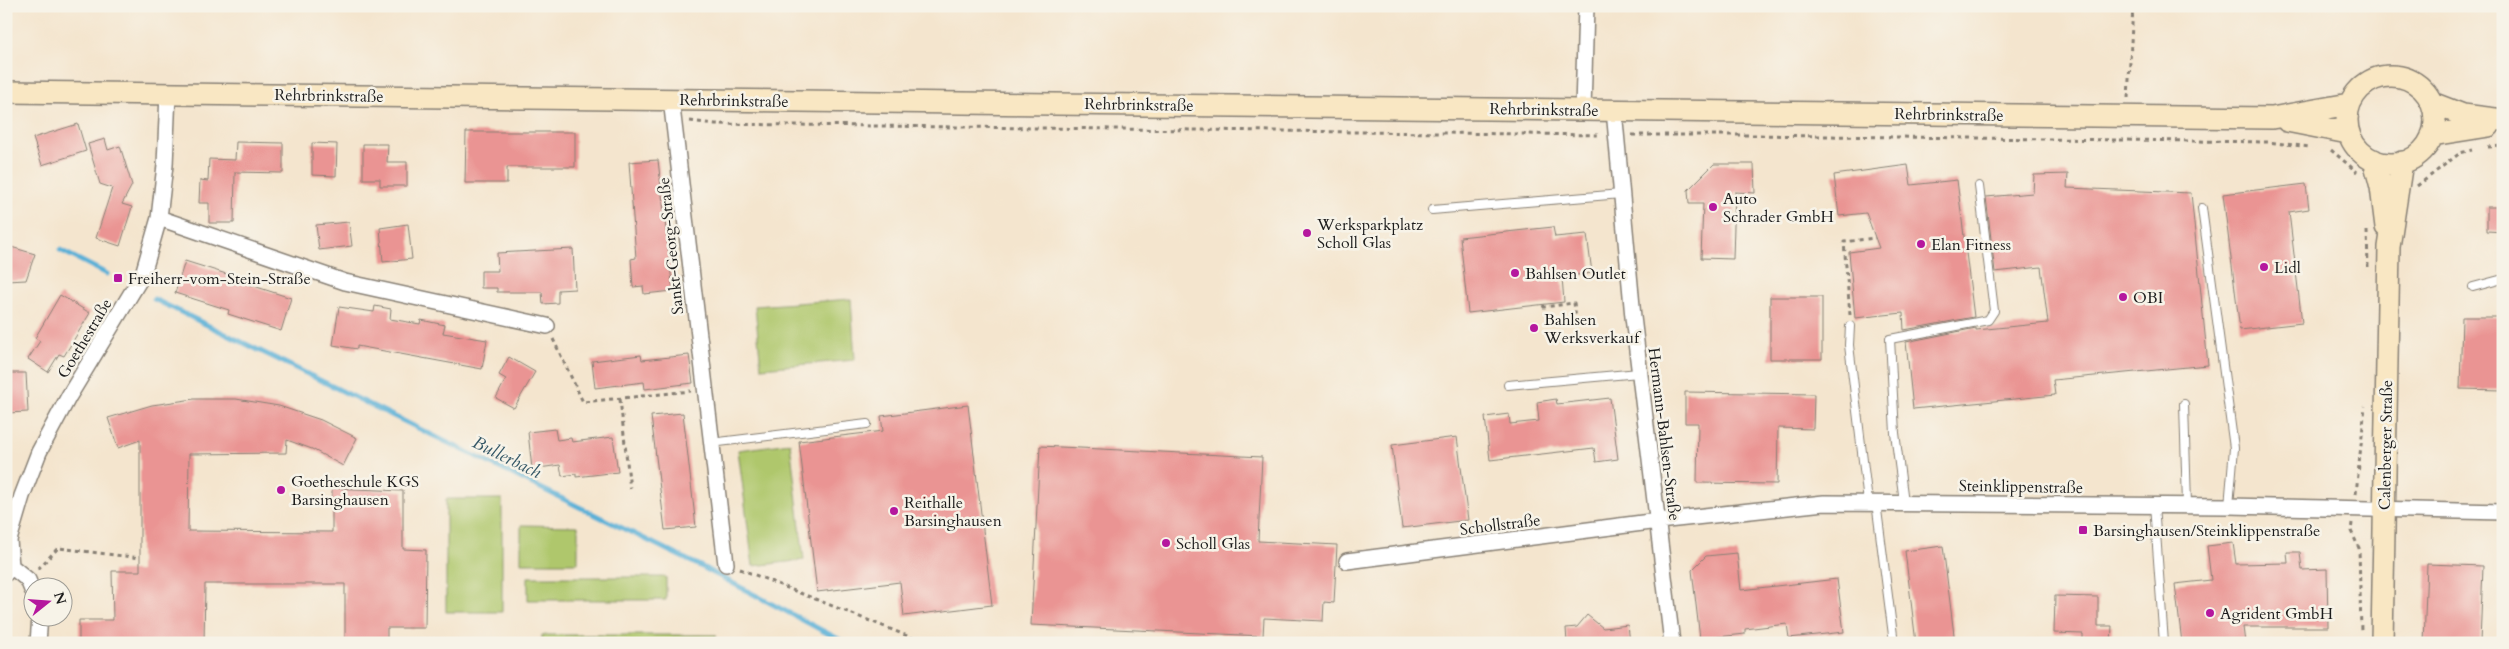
<svg xmlns="http://www.w3.org/2000/svg" width="2509" height="649" font-family="Cardo,serif">
  <rect width="100%" height="100%" fill="#f7f3e8"/>
  <filter id="ink" filterUnits="userSpaceOnUse"><feTurbulence type="fractalNoise" baseFrequency=".02" numOctaves="2"/><feDisplacementMap in="SourceGraphic" scale="10" xChannelSelector="R" yChannelSelector="G"/><feConvolveMatrix kernelMatrix="1 2 1 2 8 2 1 2 1" color-interpolation-filters="sRGB"/></filter>
  <filter id="wash" filterUnits="userSpaceOnUse"><feTurbulence type="fractalNoise" baseFrequency=".0096" numOctaves="4" result="noise"/><feDisplacementMap in="SourceGraphic" scale="20" xChannelSelector="R" yChannelSelector="G"/><feGaussianBlur stdDeviation="1.12" result="paint"/><feColorMatrix in="noise" values="0 0 0 0 0 0 0 0 0 0 0 0 0 0 0 0 0 1.4 0 .05"/><feComposite in="paint" operator="in"/></filter>
  <g filter="url(#wash)">
    <rect width="100%" height="100%" fill="#f4e5ce"/>
    <path fill="#afc76c" stroke="#667244" d="M851 299 855 360 761 368 755 306Z
      M790 443 804 560 753 566 738 450Z
      M446 499H502V612H446Z
      M521 525 578 526V563H521Z
      M528 577H666V600H528Z
      M542 635H716V643H542Z"/>
    <g fill="none" stroke-linecap="round" stroke-linejoin="round">
      <path stroke="#5bb1d7" stroke-width="5" d="M60 250 107 274
        M154 299 704 568 846 643"/>
    </g>
    <g id="blocks">
      <path fill="#ea9493" d="M78 124 86 151 42 165 33 138Z
        M466 132H575V167H507V183H465Z
        M105 139 108 150 120 146 132 185 122 204 132 207 120 246 96 238 112 188 100 184 88 144Z
        M236 142 283 143V173L235 172 234 223H209V203H199L200 180 208 181 209 159 235 160Z
        M312 143 337 144 336 176 312 175Z
        M363 144H388L387 162H407V186H380V179H363Z
        M658 160 673 291 644 294 643 286 633 287 631 259 636 258 629 162Z
        M1714 164H1754L1755 193 1735 192 1733 259 1701 258 1703 204H1689L1688 190Z
        M1908 165 1911 185 1957 180 1974 317 1904 330 1903 313 1855 318 1849 252 1879 248 1866 213 1839 216 1834 175Z
        M2068 174 2067 188 2191 193 2208 365 2053 380 2055 395 1913 409 1906 342 1976 328V330L2048 323 2041 267 1995 272 1986 197 2033 193 2034 175Z
        M2306 184 2309 209 2289 212 2302 323 2240 330 2223 194Z
        M2487 207H2503V232L2487 231Z
        M349 222 352 246 319 250 316 225Z
        M408 224 412 259 383 262 380 228Z
        M1553 227 1555 237 1587 234 1592 273 1562 277 1564 302 1468 313 1460 237Z
        M11 247 35 254 26 280 6 281V259Z
        M573 249 575 289 558 290V303L543 304 542 292H497V288H481V271H498L497 253Z
        M185 261 239 278 238 281 291 298 281 331 228 314 229 310 175 293Z
        M60 295 90 313 64 356 59 354 48 372 28 359 40 341 35 338Z
        M1770 297H1822V359H1770Z
        M375 306 391 309 390 319 420 324 421 320 445 325 443 333 487 340 482 369 357 346V349L333 345 339 307 374 312Z
        M2462 317H2503V390L2460 389Z
        M641 355 642 360 689 355 693 383 645 389 644 382 595 388 592 361Z
        M509 357 535 372 514 408 496 398 506 379 499 375Z
        M6 373H26L28 412 6 413Z
        M1685 392 1814 394 1813 429 1778 428 1777 484 1697 483 1698 423H1685Z
        M1610 398 1618 459 1596 462 1594 448 1490 460 1485 417 1509 414 1510 424 1539 421 1537 402 1556 399 1557 404Z
        M194 399H236L279 406 321 420 357 438 343 466 312 449 287 440 286 453 189 454 188 531 332 532V488L403 491V549L426 550 425 628H387V639H376L375 643H345V584H205L204 643H79V620H113L112 571H140V440L118 448 108 418 152 405Z
        M968 405 992 605 904 616 900 582 817 592 799 441 883 431 881 416Z
        M683 413 696 527 665 530 651 416Z
        M555 429 557 440 571 438 572 442 613 437 618 472 576 477V474L562 476 560 465 532 469 528 432Z
        M1457 437 1468 520 1402 528 1392 445Z
        M1040 446 1262 457 1258 541 1337 545 1334 603 1324 602 1323 621 1264 618 1263 636 1031 625Z
        M2233 543 2236 564 2288 563 2287 552H2300L2302 570 2327 569 2328 627H2243L2245 643H2182L2175 584 2211 580 2207 546Z
        M1943 546 1955 643H1916L1905 551Z
        M1737 553 1741 590 1837 579 1844 632 1789 638 1787 624 1745 629V634L1700 639 1692 570 1706 556Z
        M2427 564 2483 566 2480 643H2424Z
        M2055 596 2098 597V626H2112L2111 643H2083V634L2054 633Z
        M1587 615 1603 628 1628 625 1630 643H1567L1566 628 1577 627Z"/>
    </g>
  </g>
  <g filter="url(#ink)">
    <use href="#blocks" fill-opacity="0" stroke="#888075" stroke-width="1"/>
    <g fill="none" stroke-linecap="round" stroke-linejoin="round">
      <defs>
        <path id="service" d="M2202 208 2234 448 2229 506
          M1432 210 1621 194
          M2473 287 2503 279
          M1850 326 1849 345 1868 502
          M1508 385 1639 373
          M2184 404 2187 505
          M711 443 867 424
          M1876 502 1894 643
          M1904 502 1895 433 1890 339 1988 320 1994 311 1979 186
          M2154 505 2164 643"/>
        <path id="minor" d="M671 99 726 564
          M1583 109 1586 6
          M1614 110 1633 317 1672 643
          M159 218 345 282 547 326
          M1347 561 1658 521 1824 503 2229 506 2503 512
          M11 566 28 580 32 590
          M6 573 11 566 9 540 22 496 39 452 69 396 143 274 159 218 165 165 168 93
          M38 643 40 616"/>
        <path id="secondary" d="M2347 120a44 44 0 1 1 88 0a44 44 0 1 1-88 0Z
          M6 92 2272 118 2349 104
          M2432 103 2463 115 2503 120
          M2287 121 2348 133
          M2432 135 2489 126
          M2374 160 2381 187 2386 227
          M2382 643 2389 247 2402 162"/>
      </defs>
      <use href="#service" stroke="#888075" stroke-width="10"/>
      <use href="#minor" stroke="#888075" stroke-width="18"/>
      <use href="#secondary" stroke="#888075" stroke-width="24"/>
      <path stroke="#888075" stroke-width="3" stroke-dasharray="4 4" stroke-linecap="butt" d="M2128 98 2133 6
        M690 121 715 124 1601 135
        M1632 135H1751L2268 142 2310 147
        M2488 147 2503 146
        M2331 150 2357 172
        M2417 186 2460 153 2472 150
        M2367 231 2368 267
        M1543 305 1544 307 1574 303 1577 325
        M1850 315 1844 242 1875 238
        M553 339 583 402 691 391
        M620 399 630 489
        M2356 494 2365 406
        M2352 523 2351 531 2359 548 2361 632
        M38 569 58 548 140 558
        M740 569 925 643"/>
      <use href="#service" stroke="#fff" stroke-width="8"/>
      <use href="#minor" stroke="#fff" stroke-width="15"/>
      <use href="#secondary" stroke="#f9e7c3" stroke-width="21"/>
    </g>
  </g>
  <g fill="#b5179e" stroke="#f7f3e8" stroke-width="2">
    <circle cx="1713" cy="207" r="5"/>
    <circle cx="1307" cy="233" r="5"/>
    <circle cx="1921" cy="244" r="5"/>
    <circle cx="2264" cy="267" r="5"/>
    <circle cx="1515" cy="273" r="5"/>
    <rect x="113" y="273" width="10" height="10" rx="2.5"/>
    <circle cx="2123" cy="297" r="5"/>
    <circle cx="1534" cy="328" r="5"/>
    <circle cx="281" cy="490" r="5"/>
    <circle cx="894" cy="511" r="5"/>
    <rect x="2078" y="525" width="10" height="10" rx="2.5"/>
    <circle cx="1166" cy="543" r="5"/>
    <circle cx="2210" cy="613" r="5"/>
  </g>
  <g text-anchor="middle" stroke-width="5" stroke-linejoin="round" paint-order="stroke">
    <g font-size="16" fill="#1c1c1c" stroke="#f7f3e8">
      <text transform="translate(329 95) rotate(1)" y="6">Rehrbrinkstraße</text>
      <text transform="translate(734 100) rotate(1)" y="6">Rehrbrinkstraße</text>
      <text transform="translate(1139 104) rotate(1)" y="6">Rehrbrinkstraße</text>
      <text transform="translate(1544 109) rotate(1)" y="6">Rehrbrinkstraße</text>
      <text transform="translate(1949 114) rotate(1)" y="6">Rehrbrinkstraße</text>
      <text transform="translate(670 246) rotate(-96)" y="6">Sankt-Georg-Straße</text>
      <text transform="translate(84 338) rotate(-59)" y="6">Goethestraße</text>
      <text transform="translate(1665 434) rotate(83)" y="6">Hermann-Bahlsen-Straße</text>
      <text transform="translate(2385 445) rotate(-89)" y="6">Calenberger Straße</text>
      <text transform="translate(2021 486) rotate(1)" y="6">Steinklippenstraße</text>
      <text transform="translate(1500 524) rotate(-7)" y="6">Schollstraße</text>
    </g>
    <g font-size="16" fill="#1c1c1c" stroke="#f7f3e8" text-anchor="start">
      <text x="1723" y="204">Auto<tspan x="1723" dy="18">Schrader GmbH</tspan></text>
      <text x="1317" y="230">Werksparkplatz<tspan x="1317" dy="18">Scholl Glas</tspan></text>
      <text x="1931" y="250">Elan Fitness</text>
      <text x="2274" y="273">Lidl</text>
      <text x="1525" y="279">Bahlsen Outlet</text>
      <text x="128" y="284">Freiherr-vom-Stein-Straße</text>
      <text x="2133" y="303">OBI</text>
      <text x="1544" y="325">Bahlsen<tspan x="1544" dy="18">Werksverkauf</tspan></text>
      <text x="291" y="487">Goetheschule KGS<tspan x="291" dy="18">Barsinghausen</tspan></text>
      <text x="904" y="508">Reithalle<tspan x="904" dy="18">Barsinghausen</tspan></text>
      <text x="2093" y="536">Barsinghausen/Steinklippenstraße</text>
      <text x="1176" y="549">Scholl Glas</text>
      <text x="2220" y="619">Agrident GmbH</text>
    </g>
    <g font-size="18" font-style="italic" fill="#355867" stroke="#f7f3e8">
      <text transform="translate(507 457) rotate(26)" y="6">Bullerbach</text>
    </g>
  </g>
  <rect width="2509" height="649" fill="none" stroke="#f7f3e8" stroke-width="25"/>
  <g transform="translate(48 602) rotate(73)"><circle r="24" fill="#f7f3e8" stroke="#9f9d96"/>
  <path d="M0-4L9 19L0 12L-9 19Z" fill="#b5179e"/>
  <text y="-8" font-size="14" font-weight="bold" text-anchor="middle" fill="#1c1c1c">N</text>
  </g>
</svg>
